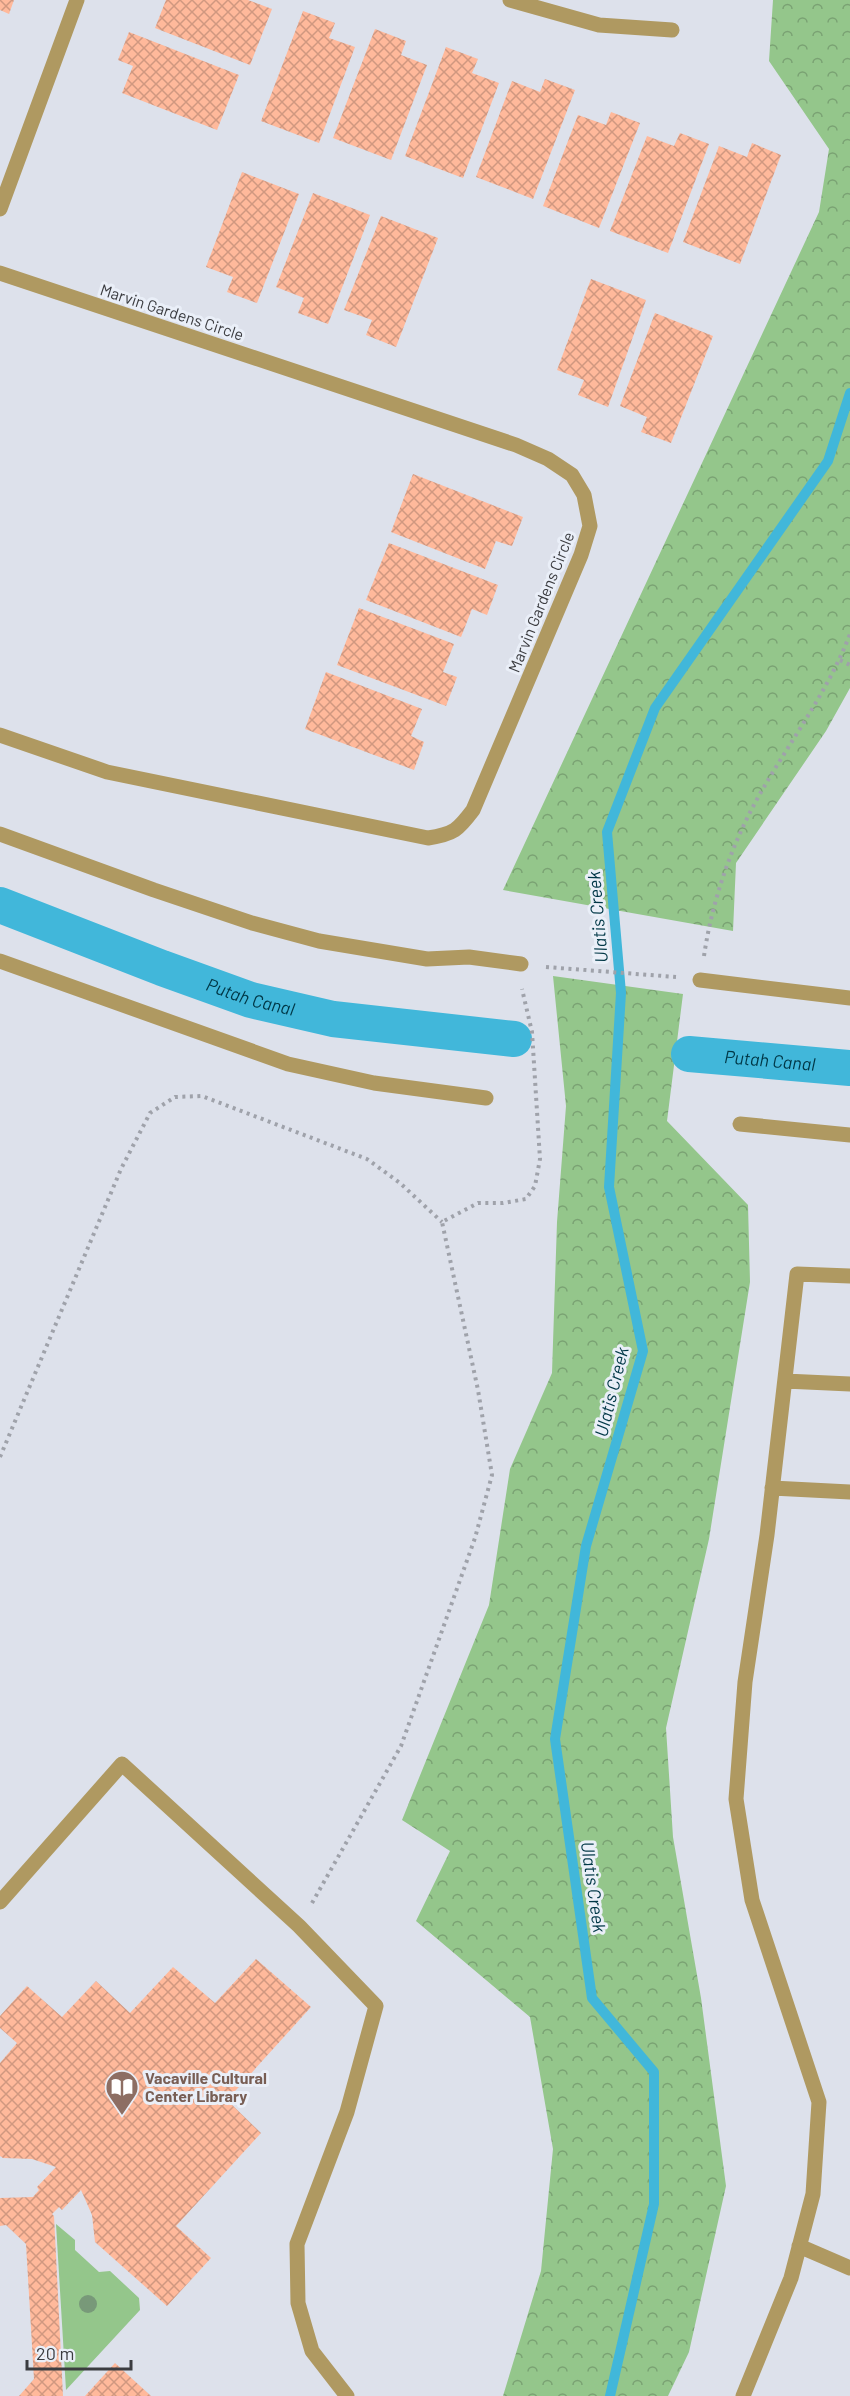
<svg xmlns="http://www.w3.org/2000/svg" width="850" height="2396" font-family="Barlow,sans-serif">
  <defs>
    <pattern id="forest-crowns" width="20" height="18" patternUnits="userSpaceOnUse" patternTransform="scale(1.5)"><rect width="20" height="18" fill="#94c68b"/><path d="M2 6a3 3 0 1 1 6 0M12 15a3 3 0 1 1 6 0" fill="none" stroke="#7aa273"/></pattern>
    <pattern id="building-cross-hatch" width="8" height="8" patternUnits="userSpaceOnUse" patternTransform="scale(1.5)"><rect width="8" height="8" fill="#ffb99b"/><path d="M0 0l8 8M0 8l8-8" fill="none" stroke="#d09880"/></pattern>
  </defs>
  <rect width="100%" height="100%" fill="#dde1eb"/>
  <path fill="#94c68b" d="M56 2224 75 2240V2250L99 2272 110 2271 139 2298 140 2310 66 2390Z"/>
  <path fill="url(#forest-crowns)" d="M773 0H850V688L826 731 736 863 733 931 503 890 819 212 829 149 769 61Z
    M553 976 683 994 667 1121 748 1205 750 1282 709 1539 666 1728 673 1837 701 1998 726 2186 689 2352 668 2396H503L541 2271 553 2149 530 2017 416 1921 450 1851 402 1820 489 1605 510 1469 552 1373 557 1222 566 1106Z"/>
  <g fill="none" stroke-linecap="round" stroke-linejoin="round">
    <path stroke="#41b7da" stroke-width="10" d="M610 2396 654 2204V2072L592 1998 555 1739 586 1546 643 1351 609 1187 621 993 607 832 655 708 828 461 850 393"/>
    <g stroke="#41b7da" stroke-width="36">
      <path id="s1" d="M0 905 162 968 251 1000 333 1019 514 1039"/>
      <path id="s2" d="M689 1054 850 1068"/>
    </g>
  </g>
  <path fill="url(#building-cross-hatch)" d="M0 0H14L9 14 0 10Z
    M166 0H248L272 9 250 65 155 28Z
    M303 11 335 23 329 38 355 47 319 143 261 121Z
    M375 29 406 41 401 55 427 65 391 160 333 138Z
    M129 32 239 75 217 130 122 93 133 66 118 60Z
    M446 47 478 59 472 73 499 83 463 178 405 156Z
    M545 79 575 90 533 199 476 177 512 81 540 92Z
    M611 112 640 123 599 228 543 206 578 115 606 125Z
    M680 133 709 144 668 253 610 231 647 136 674 146Z
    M752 143 781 155 740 264 683 242 719 146 747 157Z
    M242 172 299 194 257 303 227 292 233 277 206 267Z
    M313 193 370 215 328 324 298 313 304 298 276 287Z
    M381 216 438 238 396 347 366 335 372 320 344 310Z
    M591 279 646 300 608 407 578 395 584 380 557 370Z
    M655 313 713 336 671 443 641 432 647 417 620 406Z
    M413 474 523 517 512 546 496 541 485 569 391 532Z
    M389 543 498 585 487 615 472 609 461 637 366 600Z
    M359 608 454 644 443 672 457 677 446 706 337 665Z
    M326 672 422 709 411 736 424 742 414 770 305 729Z
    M256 1959 311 2007 227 2100 261 2133 176 2226 211 2258 167 2306 95 2242 92 2215 81 2190 62 2210 59 2207 52 2214 54 2216 63 2396H19L34 2379 26 2244 6 2225 0 2226V2198L33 2197 39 2190 37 2187 56 2167 32 2159 3 2158 0 2156V2063L17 2043 0 2028V2016L27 1986 62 2017 96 1981 130 2013 173 1967 215 2003Z
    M115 2363 151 2396H85Z"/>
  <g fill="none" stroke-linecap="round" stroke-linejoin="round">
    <path stroke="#9fa2aa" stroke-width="4" stroke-dasharray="3 4.5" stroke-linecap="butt" d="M840 660 850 665
      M704 956C712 902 730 849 756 801 787 745 827 694 850 634
      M546 967 676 977
      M0 1457 121 1169 150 1113 175 1097 202 1096 367 1159 400 1183 442 1222
      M312 1903 401 1746 475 1538 492 1475 478 1390 442 1222 478 1203H503L526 1199 535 1186 540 1159 532 1032 522 989"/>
    <path stroke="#af9961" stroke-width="15" d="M510 0 599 25 672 30
      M0 209 77 0
      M0 273 516 445 548 459 572 475 584 495 590 526 581 555 473 810C458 830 454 834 428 838L107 772 0 735
      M0 834 154 890 252 923 319 941 427 959 469 957 521 964
      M0 961 288 1064 374 1083 486 1098
      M700 980 850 998
      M740 1124 850 1135
      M785 1381 850 1384
      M772 1488 850 1492
      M0 1902 122 1764 299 1926 376 2006 347 2112 297 2244 298 2303 312 2351 347 2396
      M799 2246 850 2268
      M743 2396 791 2278 813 2194 819 2102 752 1900 736 1799 745 1682 767 1535 797 1274 850 1276"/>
  </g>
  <circle fill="#789979" cx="88" cy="2304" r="9"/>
  <defs>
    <symbol id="library-pin" viewBox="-11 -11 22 30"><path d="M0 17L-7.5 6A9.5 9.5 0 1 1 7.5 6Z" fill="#8d6e63" stroke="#eaeff8"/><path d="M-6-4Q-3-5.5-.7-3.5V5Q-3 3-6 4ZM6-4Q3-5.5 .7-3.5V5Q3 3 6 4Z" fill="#fff"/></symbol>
  </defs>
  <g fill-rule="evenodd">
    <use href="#library-pin" x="103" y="2068" width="38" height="52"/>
  </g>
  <g text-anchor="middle" stroke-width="6" stroke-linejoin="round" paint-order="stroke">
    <g font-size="16" fill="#3b3c40" stroke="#eaeff8">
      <text transform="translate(172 312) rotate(18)" y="6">Marvin Gardens Circle</text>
      <text transform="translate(541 602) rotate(-68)" y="6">Marvin Gardens Circle</text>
    </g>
    <g font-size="16" font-weight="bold" fill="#785e54" stroke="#eaeff8" text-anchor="start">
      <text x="145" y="2084">Vacaville Cultural<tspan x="145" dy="18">Center Library</tspan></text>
    </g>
    <g font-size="18" font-style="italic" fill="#003746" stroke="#eaeff8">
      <text transform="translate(598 917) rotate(-95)" y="6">Ulatis Creek</text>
      <text dy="6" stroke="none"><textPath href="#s1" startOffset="267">Putah Canal</textPath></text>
      <text dy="6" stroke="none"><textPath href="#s2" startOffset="81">Putah Canal</textPath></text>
      <text transform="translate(612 1392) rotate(-76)" y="6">Ulatis Creek</text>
      <text transform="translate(593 1887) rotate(82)" y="6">Ulatis Creek</text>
    </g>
  </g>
  <path d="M27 2360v9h104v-9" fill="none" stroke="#3b3c40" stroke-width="3"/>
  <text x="36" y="2360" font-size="18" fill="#3b3c40" stroke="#eaeff8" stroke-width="4.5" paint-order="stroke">20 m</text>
</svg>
